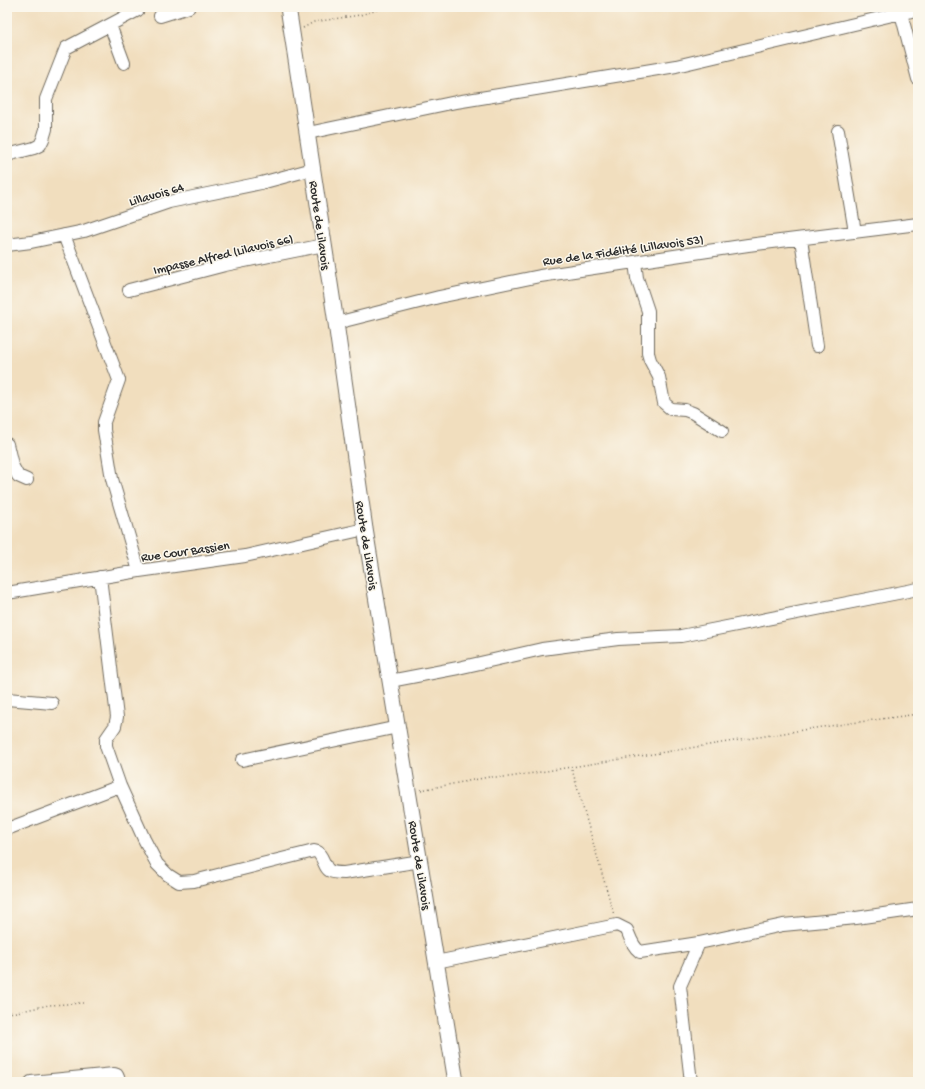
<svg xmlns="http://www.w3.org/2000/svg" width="925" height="1089" font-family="'Gochi Hand',sans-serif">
  <rect width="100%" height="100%" fill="#fbf7ec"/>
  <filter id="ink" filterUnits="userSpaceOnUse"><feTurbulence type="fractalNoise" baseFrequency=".025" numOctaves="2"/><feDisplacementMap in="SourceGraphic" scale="8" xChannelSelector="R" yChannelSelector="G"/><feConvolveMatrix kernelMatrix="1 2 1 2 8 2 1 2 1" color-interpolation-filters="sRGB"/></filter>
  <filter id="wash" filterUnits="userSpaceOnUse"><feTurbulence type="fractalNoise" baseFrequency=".012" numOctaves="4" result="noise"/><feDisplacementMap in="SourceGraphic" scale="16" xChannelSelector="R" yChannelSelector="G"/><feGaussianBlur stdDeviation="0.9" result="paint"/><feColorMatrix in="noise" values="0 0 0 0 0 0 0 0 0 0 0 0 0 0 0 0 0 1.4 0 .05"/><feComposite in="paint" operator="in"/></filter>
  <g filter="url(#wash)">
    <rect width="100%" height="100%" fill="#f1debe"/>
  </g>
  <g filter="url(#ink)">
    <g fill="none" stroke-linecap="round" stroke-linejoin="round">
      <defs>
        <path id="minor" d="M901 13 918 79
          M160 16 189 7
          M110 25 124 63
          M838 131 855 232
          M308 133 456 102 676 66 901 13 918 10
          M7 155 34 148 40 145 43 139 46 129V99L66 48 138 10
          M64 235 119 380 104 422V430L112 479 139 571
          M801 239 817 346
          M7 245 31 242 84 231 169 202 261 183 313 169
          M635 262 637 278 648 311V353L650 360 659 377 664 403 671 409 685 410 693 413 722 431
          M129 290 225 265 324 245
          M336 323 439 297 540 276 748 245 918 224
          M7 444 12 465 18 476 27 480
          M100 577 117 717 115 726 106 739V746L120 786 144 839 157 864 168 875 179 882 194 881 314 851 318 852C329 866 321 873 344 873L421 861
          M7 593 139 571 245 556 365 529
          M390 681 458 668 542 649 618 639 681 636 918 589
          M7 699 52 703
          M242 760 398 727
          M7 829 120 786
          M436 962 617 925 627 930C630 937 632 946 640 952L699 943 783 925 856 918 918 909
          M31 1082 114 1074 117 1075 120 1082
          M691 1082 680 986 699 943"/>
        <path id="major" d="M288 7 336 323 365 529 456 1082"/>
      </defs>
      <use href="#minor" stroke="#706a5e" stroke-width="14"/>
      <use href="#major" stroke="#706a5e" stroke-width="17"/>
      <path stroke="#706a5e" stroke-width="1.5" stroke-dasharray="1 3" stroke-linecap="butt" d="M303 28 314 22 360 15 388 7
        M571 766 614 915
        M421 790 489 777H509L815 728 918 714
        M7 1013 17 1012 49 1005 83 1003"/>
      <use href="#minor" stroke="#fff" stroke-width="12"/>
      <use href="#major" stroke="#fff" stroke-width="15"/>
    </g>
  </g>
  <g text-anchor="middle" stroke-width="3" stroke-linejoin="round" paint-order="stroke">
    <g font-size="13" fill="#2b2b2b" stroke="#fbf7ec">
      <text transform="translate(156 193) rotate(-16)" y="5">Lillavois 64</text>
      <text transform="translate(321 225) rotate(82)" y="5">Route de Lilavois</text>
      <text transform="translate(623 249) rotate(-8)" y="5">Rue de la Fidélité (Lillavois 53)</text>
      <text transform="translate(223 253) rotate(-13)" y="5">Impasse Alfred (Lilavois 66)</text>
      <text transform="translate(368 545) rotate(81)" y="5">Route de Lilavois</text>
      <text transform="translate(185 550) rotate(-8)" y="5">Rue Cour Bassien</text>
      <text transform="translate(421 865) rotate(81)" y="5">Route de Lilavois</text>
    </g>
  </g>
  <rect width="925" height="1089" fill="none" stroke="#fbf7ec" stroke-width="24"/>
</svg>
